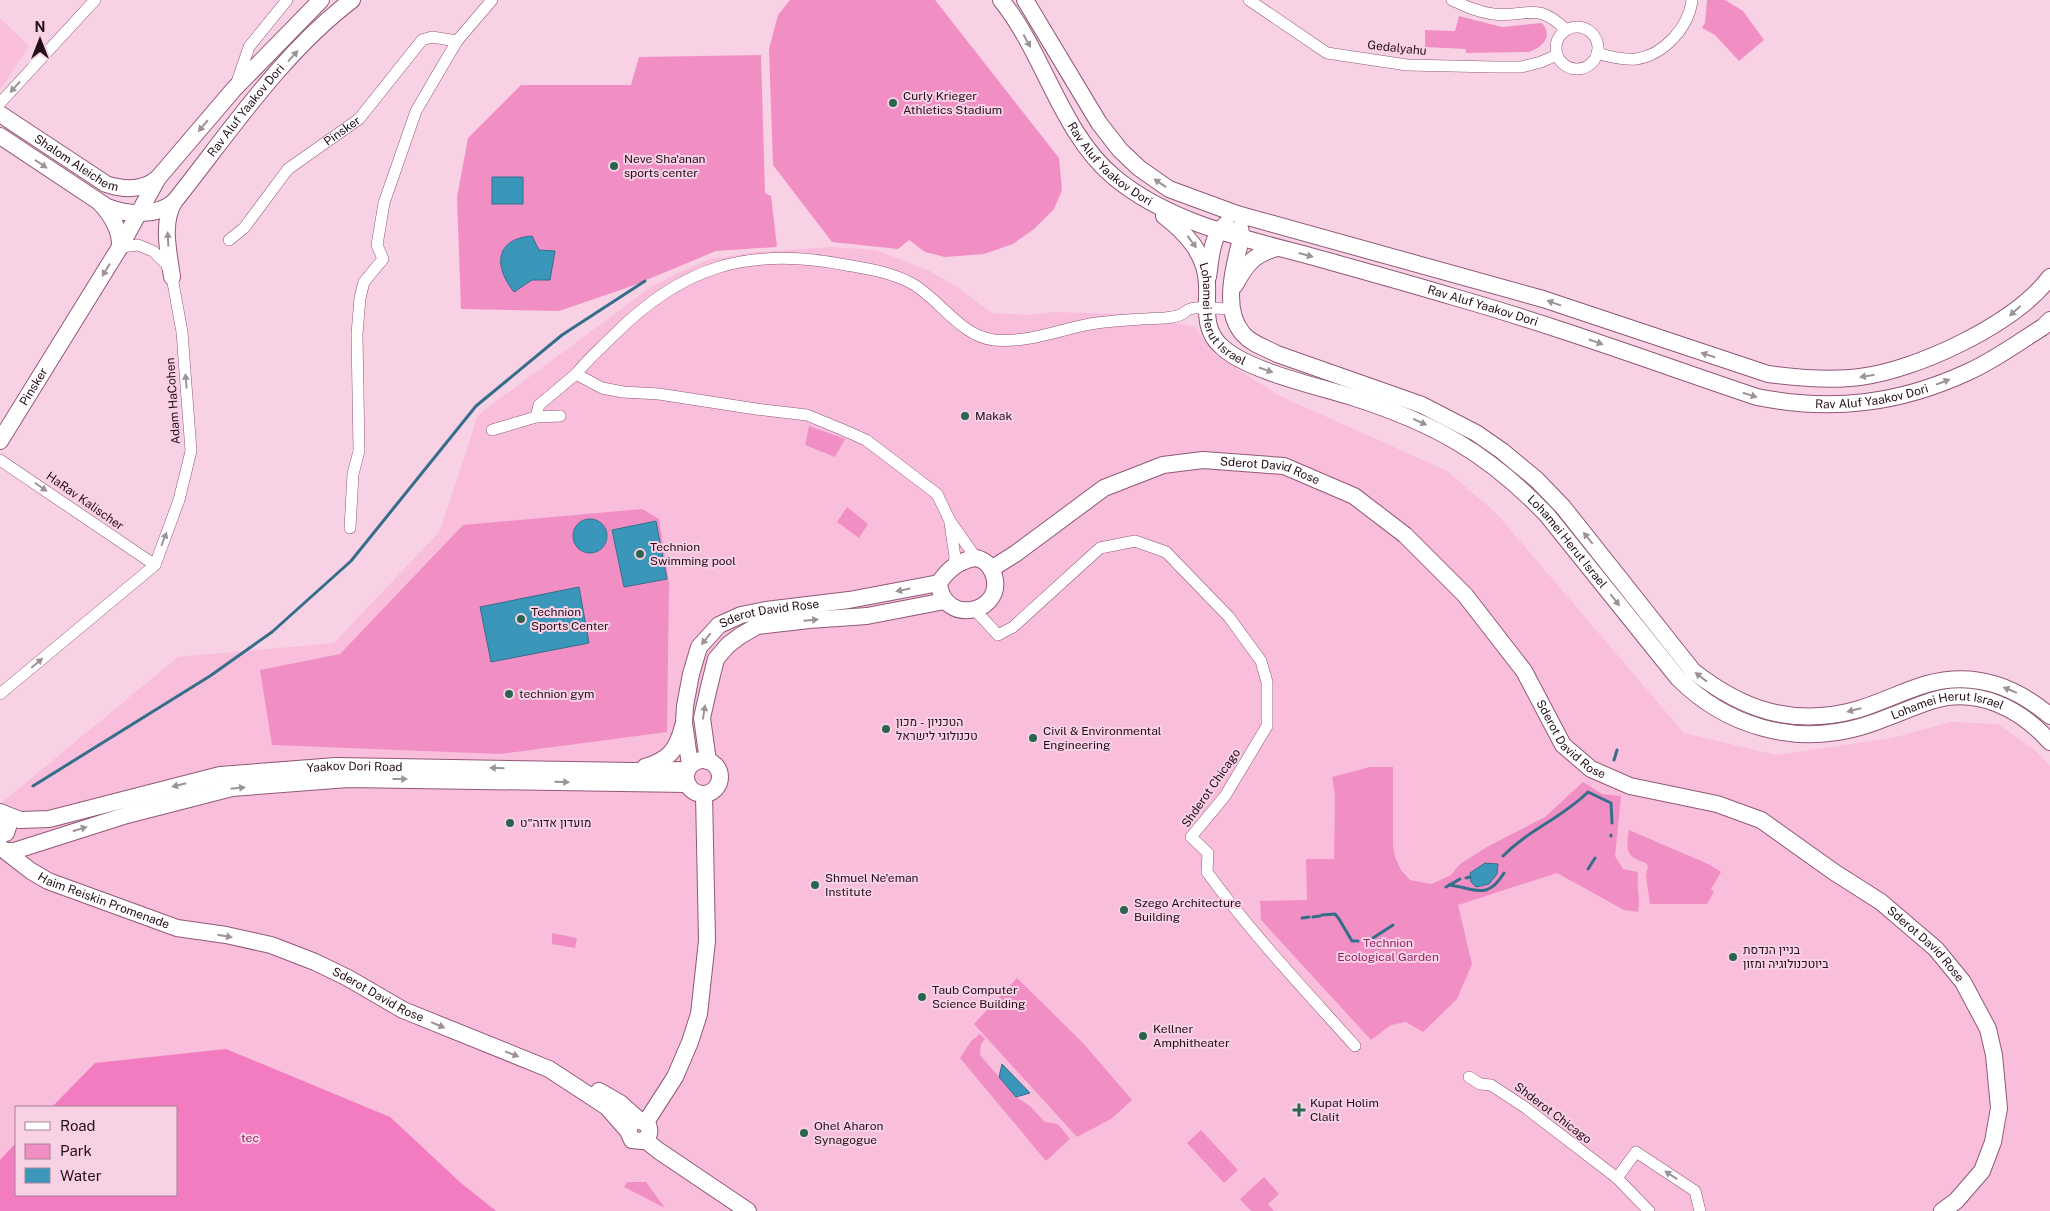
<svg xmlns="http://www.w3.org/2000/svg" width="2050" height="1211" font-family="'Public Sans',Heebo,sans-serif">
  <rect width="100%" height="100%" fill="#f9d1e5"/>
  <path fill="#f8bedc" fill-rule="evenodd" d="M0 18 29 46 0 90Z
    M830 247 876 250 930 271 960 289 991 313 1029 315 1053 312 1131 314 1195 327 1214 354 1280 396 1447 471 1496 513 1684 733 1776 755 1892 738 1951 722 1998 724 2036 751 2050 766V1211H0V804L178 657 334 643 440 531 478 415 652 286 682 271 710 259 757 252ZM16 1107H176V1195H16Z"/>
  <path fill="#f18fc5" d="M790 0H935L1059 158 1062 190 1054 209 1034 229 1013 244 984 254 945 257 925 252 909 240 898 249 832 242 773 165 769 49 778 15Z
    M1707 0H1725L1743 11 1764 40 1739 61 1715 35 1702 28 1705 23Z
    M1459 16 1502 27 1542 23C1553 36 1543 47 1529 52L1466 53V49L1425 47V30L1455 31Z
    M761 55 765 193 771 196 777 247 716 251 632 286 559 311 461 309 457 197 468 138 521 85H631L639 57Z
    M809 426 845 439 835 457 805 445Z
    M847 507 868 524 859 538 837 522Z
    M642 509 659 519 669 583 667 732 501 754 272 745 260 670 340 654 463 525Z
    M1370 767H1393V845L1395 857 1401 870 1410 880 1432 884 1451 875 1460 864 1487 847 1545 817 1583 782 1602 794 1621 796 1615 856 1623 869 1638 872C1636 886 1641 899 1638 912L1624 910 1557 873 1458 905 1472 964 1457 999 1423 1032 1406 1022 1391 1025 1371 1040 1261 920 1260 901 1307 900 1306 859H1334L1335 795 1332 777Z
    M1629 830 1708 864 1721 872 1711 889 1714 892 1707 904H1650L1646 876 1648 866 1646 863C1625 857 1626 849 1629 830Z
    M552 933 577 938 575 948 552 944Z
    M1017 978 1083 1043 1132 1100 1111 1119 1077 1137 974 1024Z
    M980 1034 985 1039 981 1044 980 1055 1016 1097 1030 1106 1045 1122 1058 1124 1070 1139 1046 1161 960 1058 971 1041Z
    M1201 1130 1238 1170 1224 1183 1187 1143Z
    M1264 1177 1279 1194 1268 1204 1274 1211H1251L1240 1199Z
    M627 1182H646L665 1208 624 1187Z"/>
  <path fill="#f37bbf" d="M226 1049 390 1117 461 1183 496 1211H0V1160L16 1143V1195H176V1107H52L95 1063Z"/>
  <path fill="#3b97ba" stroke="#346e8a" d="M492 177H523V204H492Z
    M532 236 539 250 555 251 550 280H532L514 292C494 267 494 239 532 236Z
    M573 536a17 17 0 1 1 34 0a17 17 0 1 1-34 0Z
    M656 521 667 579 624 587 612 530Z
    M579 587 589 643 491 662 480 607Z
    M1485 863 1498 864 1497 874 1489 884 1476 887 1471 882 1470 873Z
    M1002 1064 1030 1093 1016 1097 999 1077Z"/>
  <g fill="none" stroke-linecap="round" stroke-linejoin="round">
    <path stroke="#346e8a" stroke-width="3" d="M1614 760 1617 750
      M33 786 210 676 272 632 351 561 476 406 562 335 645 281
      M1611 836V835
      M1503 856C1528 830 1562 818 1588 792L1611 803 1612 823
      M1588 869 1595 858
      M1466 878 1470 877
      M1449 885C1475 888 1487 901 1504 873
      M1446 887 1460 879
      M1322 915 1335 914 1339 919 1352 941H1358
      M1313 917 1320 916
      M1302 918 1309 917
      M1373 938 1393 925"/>
    <defs>
      <g id="street">
        <path d="M1249 0 1327 53 1407 65 1495 67H1521L1541 62 1557 55"/>
        <path d="M1452 0C1465 6 1478 12 1493 14 1527 18 1536 0 1566 30"/>
        <circle cx="1577" cy="48" r="21"/>
        <path d="M1597 53C1610 57 1623 60 1636 59 1664 55 1689 27 1692 0"/>
        <path d="M236 85 249 47 287 0"/>
        <path d="M0 103 95 0"/>
        <path id="s1" d="M229 240 244 228 288 169 359 119 422 40 432 37 457 41"/>
        <path d="M560 416 536 417 539 405 576 374"/>
        <path d="M492 430 536 417"/>
        <path d="M0 460 155 565"/>
        <path d="M950 523 955 557 954 566"/>
        <path d="M350 528 353 474 359 451 357 334 360 298 364 282 383 259 377 245 384 203 416 111 457 41 492 0"/>
        <path d="M976 558 950 521 937 494 866 440 841 429 807 415 756 409 659 394 623 392 602 388 576 374C588 359 599 350 613 336 682 266 749 246 846 265 869 269 890 272 911 283 939 298 960 336 994 340 1028 343 1058 330 1090 324 1115 320 1140 319 1165 318 1170 317 1176 317 1180 315 1184 314 1186 310 1190 309 1202 306 1219 309 1231 309"/>
        <path d="M975 610 998 635 1013 627 1100 548 1135 541 1166 552 1229 617 1261 661 1267 682V726L1225 796 1191 837 1208 853 1207 872C1252 934 1304 989 1355 1046"/>
        <path d="M0 694 155 565 179 500 191 451 182 332 172 277 166 264 153 251 138 245 120 247"/>
        <path d="M1469 1077 1480 1084 1491 1085 1526 1108 1617 1178 1649 1211"/>
        <path d="M1617 1178 1636 1152 1695 1191 1700 1211"/>
      </g>
      <g id="secondary">
        <path id="s2" d="M1001 0C1044 53 1061 133 1114 177 1167 221 1237 237 1303 254 1353 268 1404 282 1454 297 1556 326 1656 363 1757 397 1831 412 1899 404 1968 372 1995 360 2019 342 2043 327L2050 320"/>
        <path d="M1025 0 1099 123 1120 150 1139 168 1169 189 1237 214 1543 299 1768 374C1798 378 1829 381 1860 377 1917 370 2015 324 2050 277"/>
        <path id="s3" d="M0 114 106 184C124 190 143 191 158 178"/>
        <path id="s4" d="M0 136 107 207C128 215 156 217 174 202 229 133 281 54 352 0"/>
        <path d="M100 203C111 214 121 231 120 247"/>
        <path id="s5" d="M1164 216C1186 233 1206 254 1207 284 1208 306 1202 330 1222 347 1248 371 1317 386 1352 397 1434 423 1488 453 1547 515L1678 678C1726 726 1793 746 1860 727 1884 720 1907 709 1931 701 1977 686 2021 709 2050 742"/>
        <path d="M1240 228C1243 239 1239 245 1237 255 1231 280 1225 313 1243 334 1252 344 1266 348 1277 354L1422 405 1476 433 1502 451 1537 480 1563 507 1693 671C1743 710 1792 727 1856 710 1880 703 1903 691 1927 684 1974 671 2015 686 2050 716"/>
        <path d="M172 277C169 253 161 224 174 202"/>
        <path d="M1208 277C1211 258 1211 236 1226 224"/>
        <path d="M1235 285C1246 264 1255 253 1278 248"/>
        <path id="s6" d="M0 441 120 247 158 178 234 89 321 0"/>
        <path d="M976 558C985 560 990 565 993 573 1008 612 943 628 939 583 948 569 959 560 976 558Z"/>
        <path id="s7" d="M991 569 1015 554 1104 488 1163 465 1203 460 1284 466 1354 496 1405 535 1465 595 1524 671 1563 745 1591 769 1630 786 1717 804 1761 820 1834 872 1881 902 1936 949 1963 982 1988 1029 1994 1055 1999 1108 1993 1142 1982 1171 1956 1201 1942 1211"/>
        <circle cx="703" cy="777" r="17"/>
        <path d="M708 761 702 718 709 687 716 659 728 645 740 636 757 626 809 620 867 616 945 601"/>
        <path id="s8" d="M690 765 684 723 685 706 691 674 699 647 719 625 741 615 766 610 849 600 939 583"/>
        <path d="M645 767C669 760 677 750 683 726"/>
        <path id="s9" d="M0 812 20 820 49 819 220 775 336 766 633 771 687 770"/>
        <path d="M0 813 9 824 6 833 0 835"/>
        <path id="s10" d="M0 847 31 871 48 881 177 928 226 935 271 945 315 962 348 978 403 1010 549 1069 607 1107 628 1131 632 1140 642 1141C649 1138 651 1132 648 1125L639 1120 632 1122 628 1131"/>
        <path d="M7 851H14L127 815 232 788 348 779 687 784"/>
        <path d="M599 1091 620 1103 639 1120"/>
        <path d="M646 1122 675 1077 690 1042 699 1014 707 941 704 794"/>
        <path d="M645 1140 659 1151 748 1211"/>
      </g>
    </defs>
    <use href="#street" stroke="#915877" stroke-width="12"/>
    <use href="#secondary" stroke="#915877" stroke-width="18"/>
    <use href="#street" stroke="#fff" stroke-width="11"/>
    <use href="#secondary" stroke="#fff" stroke-width="16"/>
  </g>
  <defs><path id="oneway-solid" d="M-6-.8H1V-3.2L6.5 0L1 3.2V.8H-6Z" transform="scale(1.25)"/></defs>
  <g fill="#9c9398">
    <use href="#oneway-solid" transform="translate(1027 41) rotate(61)"/>
    <use href="#oneway-solid" transform="translate(293 56) rotate(-48)"/>
    <use href="#oneway-solid" transform="translate(15 87) rotate(133)"/>
    <use href="#oneway-solid" transform="translate(203 126) rotate(130)"/>
    <use href="#oneway-solid" transform="translate(41 164) rotate(34)"/>
    <use href="#oneway-solid" transform="translate(1160 183) rotate(-146)"/>
    <use href="#oneway-solid" transform="translate(168 239) rotate(-93)"/>
    <use href="#oneway-solid" transform="translate(1192 242) rotate(54)"/>
    <use href="#oneway-solid" transform="translate(1306 255) rotate(15)"/>
    <use href="#oneway-solid" transform="translate(106 270) rotate(122)"/>
    <use href="#oneway-solid" transform="translate(1554 303) rotate(-161)"/>
    <use href="#oneway-solid" transform="translate(2015 311) rotate(138)"/>
    <use href="#oneway-solid" transform="translate(1596 342) rotate(19)"/>
    <use href="#oneway-solid" transform="translate(1708 355) rotate(-162)"/>
    <use href="#oneway-solid" transform="translate(1266 370) rotate(19)"/>
    <use href="#oneway-solid" transform="translate(1867 376) rotate(171)"/>
    <use href="#oneway-solid" transform="translate(186 381) rotate(-95)"/>
    <use href="#oneway-solid" transform="translate(1943 382) rotate(-21)"/>
    <use href="#oneway-solid" transform="translate(1750 395) rotate(18)"/>
    <use href="#oneway-solid" transform="translate(1420 422) rotate(24)"/>
    <use href="#oneway-solid" transform="translate(41 487) rotate(35)"/>
    <use href="#oneway-solid" transform="translate(1588 538) rotate(-129)"/>
    <use href="#oneway-solid" transform="translate(164 539) rotate(-69)"/>
    <use href="#oneway-solid" transform="translate(903 590) rotate(169)"/>
    <use href="#oneway-solid" transform="translate(1615 600) rotate(52)"/>
    <use href="#oneway-solid" transform="translate(811 620) rotate(-5)"/>
    <use href="#oneway-solid" transform="translate(706 639) rotate(129)"/>
    <use href="#oneway-solid" transform="translate(37 663) rotate(-40)"/>
    <use href="#oneway-solid" transform="translate(1701 677) rotate(-142)"/>
    <use href="#oneway-solid" transform="translate(2010 690) rotate(-158)"/>
    <use href="#oneway-solid" transform="translate(1854 710) rotate(166)"/>
    <use href="#oneway-solid" transform="translate(704 712) rotate(-81)"/>
    <use href="#oneway-solid" transform="translate(497 768) rotate(-178)"/>
    <use href="#oneway-solid" transform="translate(400 779)"/>
    <use href="#oneway-solid" transform="translate(562 782) rotate(2)"/>
    <use href="#oneway-solid" transform="translate(179 785) rotate(166)"/>
    <use href="#oneway-solid" transform="translate(238 788) rotate(-6)"/>
    <use href="#oneway-solid" transform="translate(80 829) rotate(-17)"/>
    <use href="#oneway-solid" transform="translate(225 936) rotate(10)"/>
    <use href="#oneway-solid" transform="translate(438 1025) rotate(23)"/>
    <use href="#oneway-solid" transform="translate(512 1054) rotate(21)"/>
    <use href="#oneway-solid" transform="translate(1671 1175) rotate(-147)"/>
  </g>
  <g fill="#28644e" stroke="#f9d1e5" stroke-width="2">
    <circle cx="893" cy="103" r="5"/>
    <circle cx="614" cy="166" r="5"/>
    <circle cx="965" cy="416" r="5"/>
    <circle cx="640" cy="554" r="5"/>
    <circle cx="521" cy="619" r="5"/>
    <circle cx="509" cy="694" r="5"/>
    <circle cx="886" cy="729" r="5"/>
    <circle cx="1033" cy="738" r="5"/>
    <circle cx="510" cy="823" r="5"/>
    <circle cx="815" cy="885" r="5"/>
    <circle cx="1124" cy="910" r="5"/>
    <circle cx="1733" cy="957" r="5"/>
    <circle cx="922" cy="997" r="5"/>
    <circle cx="1143" cy="1036" r="5"/>
    <path d="M1296.5 1102.5h5v5h5v5h-5v5h-5v-5h-5v-5h5z"/>
    <circle cx="804" cy="1133" r="5"/>
  </g>
  <g text-anchor="middle" stroke-width="4" stroke-linejoin="round" paint-order="stroke">
    <g font-size="12" fill="#240e1a" stroke="#f9d1e5">
      <text transform="translate(1397 48) rotate(6)" y="4">Gedalyahu</text>
      <text dy="4" stroke="none"><textPath href="#s4" startOffset="315">Rav Aluf Yaakov Dori</textPath></text>
      <text dy="4" stroke="none"><textPath href="#s1" startOffset="159">Pinsker</textPath></text>
      <text dy="4" stroke="none"><textPath href="#s3" startOffset="91">Shalom Aleichem</textPath></text>
      <text dy="4" stroke="none"><textPath href="#s2" startOffset="199">Rav Aluf Yaakov Dori</textPath></text>
      <text dy="4" stroke="none"><textPath href="#s2" startOffset="604">Rav Aluf Yaakov Dori</textPath></text>
      <text dy="4" stroke="none"><textPath href="#s5" startOffset="120">Lohamei Herut Israel</textPath></text>
      <text dy="4" stroke="none"><textPath href="#s6" startOffset="64">Pinsker</textPath></text>
      <text dy="4" stroke="none"><textPath href="#s2" startOffset="1009">Rav Aluf Yaakov Dori</textPath></text>
      <text transform="translate(173 401) rotate(-94)" y="4">Adam HaCohen</text>
      <text dy="4" stroke="none"><textPath href="#s7" startOffset="311">Sderot David Rose</textPath></text>
      <text transform="translate(85 501) rotate(35)" y="4">HaRav Kalischer</text>
      <text dy="4" stroke="none"><textPath href="#s5" startOffset="555">Lohamei Herut Israel</textPath></text>
      <text dy="4" stroke="none"><textPath href="#s8" startOffset="202">Sderot David Rose</textPath></text>
      <text dy="4" stroke="none"><textPath href="#s5" startOffset="1020">Lohamei Herut Israel</textPath></text>
      <text dy="4" stroke="none"><textPath href="#s7" startOffset="730">Sderot David Rose</textPath></text>
      <text dy="4" stroke="none"><textPath href="#s9" startOffset="362">Yaakov Dori Road</textPath></text>
      <text transform="translate(1211 788) rotate(-55)" y="4">Shderot Chicago</text>
      <text dy="4" stroke="none"><textPath href="#s10" startOffset="118">Haim Reiskin Promenade</textPath></text>
      <text dy="4" stroke="none"><textPath href="#s7" startOffset="1151">Sderot David Rose</textPath></text>
      <text dy="4" stroke="none"><textPath href="#s10" startOffset="410">Sderot David Rose</textPath></text>
      <text transform="translate(1553 1113) rotate(37)" y="4">Shderot Chicago</text>
    </g>
    <g font-size="12" fill="#240e1a" stroke="#f9d1e5" text-anchor="start">
      <text x="903" y="100">Curly Krieger<tspan x="903" dy="14">Athletics Stadium</tspan></text>
      <text x="624" y="163">Neve Sha'anan<tspan x="624" dy="14">sports center</tspan></text>
      <text x="975" y="420">Makak</text>
      <text x="650" y="551">Technion<tspan x="650" dy="14">Swimming pool</tspan></text>
      <text x="531" y="616">Technion<tspan x="531" dy="14">Sports Center</tspan></text>
      <text x="519" y="698">technion gym</text>
      <text x="896" y="726">הטכניון - מכון<tspan x="896" dy="14">טכנולוגי לישראל</tspan></text>
      <text x="1043" y="735">Civil &amp; Environmental<tspan x="1043" dy="14">Engineering</tspan></text>
      <text x="520" y="827">מועדון אדוה"ט</text>
      <text x="825" y="882">Shmuel Ne'eman<tspan x="825" dy="14">Institute</tspan></text>
      <text x="1134" y="907">Szego Architecture<tspan x="1134" dy="14">Building</tspan></text>
      <text x="1743" y="954">בניין הנדסת<tspan x="1743" dy="14">ביוטכנולוגיה ומזון</tspan></text>
      <text x="932" y="994">Taub Computer<tspan x="932" dy="14">Science Building</tspan></text>
      <text x="1153" y="1033">Kellner<tspan x="1153" dy="14">Amphitheater</tspan></text>
      <text x="1310" y="1107">Kupat Holim<tspan x="1310" dy="14">Clalit</tspan></text>
      <text x="814" y="1130">Ohel Aharon<tspan x="814" dy="14">Synagogue</tspan></text>
    </g>
    <g font-size="12" fill="#912669" stroke="#f9d1e5">
      <text x="1388" y="947">Technion<tspan x="1388" dy="14">Ecological Garden</tspan></text>
      <text x="250" y="1142">tec</text>
    </g>
  </g>
  <rect x="15" y="1106" width="162" height="90" fill="#f9d1e5" stroke="#a48394"/>
  <rect x="25" y="1122" width="25" height="8" fill="#ffffff" stroke="#a48394"/>
  <text x="60" y="1131" font-size="15" fill="#240e1a">Road</text>
  <rect x="25" y="1144" width="25" height="15" fill="#f18fc5" stroke="#a48394"/>
  <text x="60" y="1156" font-size="15" fill="#240e1a">Park</text>
  <rect x="25" y="1168" width="25" height="15" fill="#3b97ba" stroke="#a48394"/>
  <text x="60" y="1181" font-size="15" fill="#240e1a">Water</text>
  <g transform="translate(40 40)" stroke="#f9d1e5" stroke-width="4" paint-order="stroke">
  <path d="M0-4L9 19L0 12L-9 19Z" fill="#240e1a"/>
  <text y="-8" font-size="14" font-weight="bold" text-anchor="middle" fill="#240e1a">N</text>
  </g>
</svg>
